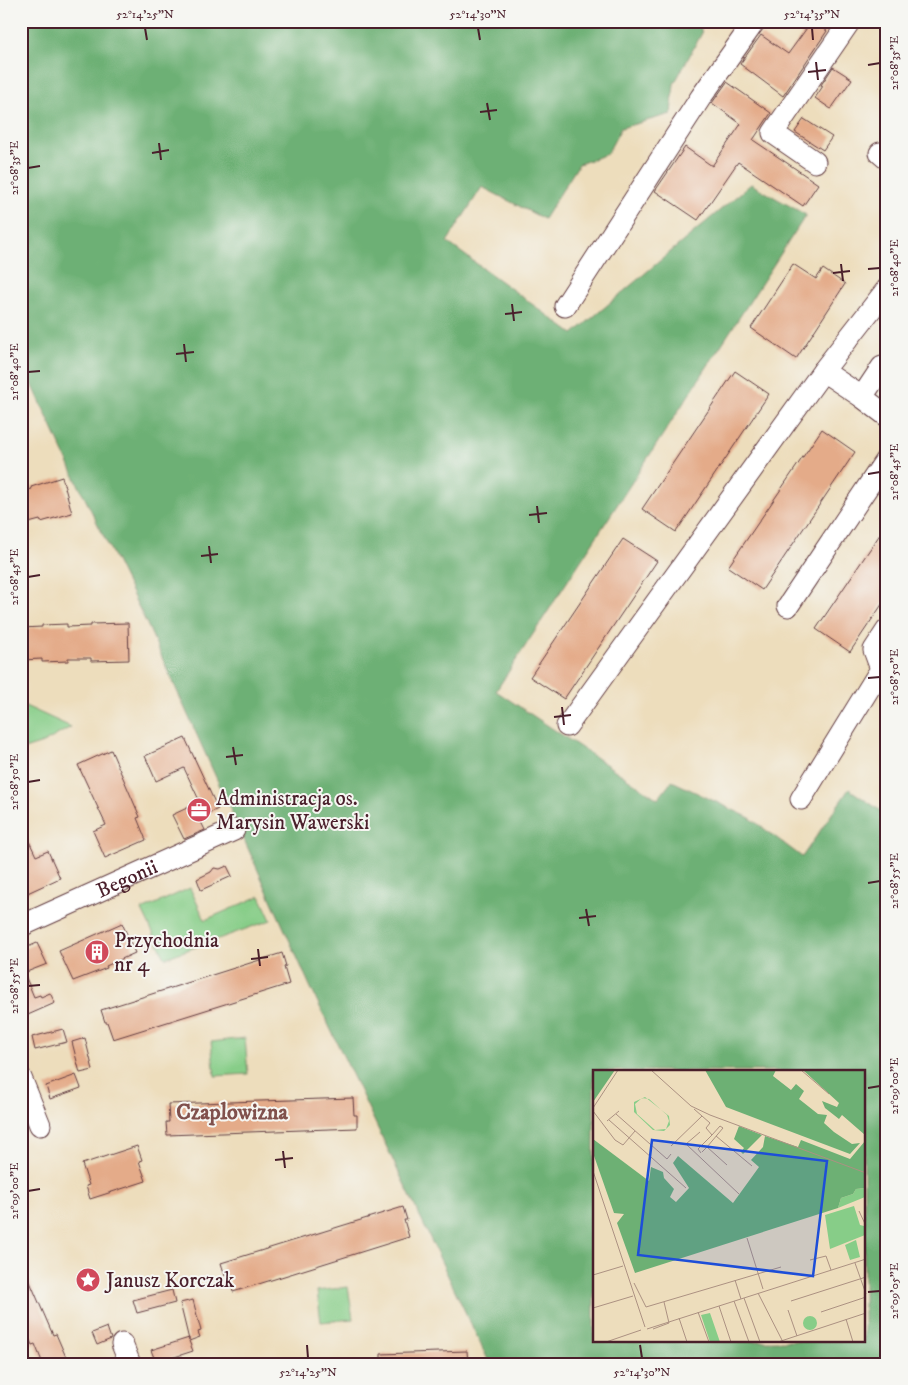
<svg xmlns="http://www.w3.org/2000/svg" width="908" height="1385" font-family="'IM FELL DW Pica',serif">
  <rect width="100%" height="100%" fill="#f6f6f2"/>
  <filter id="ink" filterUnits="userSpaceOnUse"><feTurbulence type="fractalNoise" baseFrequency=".02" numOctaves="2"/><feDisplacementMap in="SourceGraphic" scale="10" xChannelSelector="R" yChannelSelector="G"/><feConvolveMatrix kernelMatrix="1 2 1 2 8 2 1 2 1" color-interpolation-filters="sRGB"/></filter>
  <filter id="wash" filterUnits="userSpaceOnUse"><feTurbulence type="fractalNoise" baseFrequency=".0096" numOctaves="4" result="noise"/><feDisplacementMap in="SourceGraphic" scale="20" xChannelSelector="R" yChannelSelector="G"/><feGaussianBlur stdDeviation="1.12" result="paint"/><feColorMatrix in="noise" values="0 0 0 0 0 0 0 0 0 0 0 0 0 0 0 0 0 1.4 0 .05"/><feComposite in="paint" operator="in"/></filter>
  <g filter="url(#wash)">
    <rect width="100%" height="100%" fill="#edddbc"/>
    <path fill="#87cd88" stroke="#68765a" d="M21 704 71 727 43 743 21 750Z
      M190 888 205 920 260 896 271 920 165 958 142 910Z
      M245 1038 248 1074 215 1076 211 1042Z
      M348 1287 353 1319 321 1322 317 1291Z"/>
    <path fill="#6db074" stroke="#5c6850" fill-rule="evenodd" d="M21 21H698L702 33 674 84 671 114 621 128 607 154 579 164 544 219 482 187 447 242 573 334 751 184 806 215 496 691 658 799 672 781 750 818 802 857 849 789 887 815V1364H490L310 986 146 622 77 482 21 360ZM594 1071H864V1341H594Z"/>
    <g id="blocks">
      <path fill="#e4ab89" d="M812 21 827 31 783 96 740 64 761 35 788 54Z
        M833 67 852 79 831 109 815 98 823 86 821 85Z
        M727 82 771 113 753 140 818 184 803 206 738 162 698 220 655 191 685 147 712 166 741 124 712 103Z
        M804 119 832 137 823 150 795 132Z
        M793 264 816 279 823 269 845 284 796 359 751 328Z
        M735 371 769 394 676 532 642 509Z
        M822 429 855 452 762 590 728 567Z
        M62 477 72 513 41 522 40 520 21 525V492L32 489 31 487Z
        M887 524V597L850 652 816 629Z
        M623 539 657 561 564 699 530 677Z
        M128 623 129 660 91 661V658H68V661L42 662V659L21 660V628L42 627V625L67 624V627L91 626V624Z
        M185 738 218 809 199 818 205 830 184 839 172 815 200 802 184 768 156 781 145 756Z
        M111 750 140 817 137 818 146 840 105 858 93 831 106 825 78 765Z
        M21 824 36 856 48 851 60 878 21 896Z
        M227 866 232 876 201 890 197 879 211 872 214 868 220 869Z
        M122 923 135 953 106 966 107 968 73 981 59 951Z
        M37 943 47 964 24 973 34 997 40 995 41 997 50 993 55 1003 21 1018V950Z
        M282 953 286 966 284 967 289 984 113 1039 107 1022H105L101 1010Z
        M63 1029 67 1042 35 1050 32 1037Z
        M85 1038 93 1070 80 1073 72 1042Z
        M76 1075 81 1088 50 1099 46 1086Z
        M353 1098 354 1115H357V1128L167 1135 166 1122H169L168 1104Z
        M137 1146 142 1160 139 1161 146 1181 90 1199 86 1186 89 1185 82 1164Z
        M403 1207 407 1220H404L409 1237 233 1292 228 1275 225 1276 221 1263Z
        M21 1261 53 1335 56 1334 69 1364H43L35 1344 32 1345 21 1321Z
        M172 1290 175 1303 137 1313 133 1300Z
        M193 1300 201 1331 198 1332 200 1337 189 1341 193 1351 156 1363 151 1350 189 1338V1340L180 1303Z
        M107 1327 111 1339 97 1345 92 1333Z
        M467 1351 468 1364H381V1354Z"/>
    </g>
  </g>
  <g filter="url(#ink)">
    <use href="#blocks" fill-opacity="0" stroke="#623c41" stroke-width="1"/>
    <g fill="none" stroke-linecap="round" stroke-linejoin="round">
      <defs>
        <g id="minor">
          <path d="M880 153 887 159"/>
          <path d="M815 162 773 133 850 21"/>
          <path d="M565 306 701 97 755 21"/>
          <path d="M823 371 862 397 882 367 887 371"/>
          <path d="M862 397 887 416"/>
          <path d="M788 606 887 458"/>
          <path d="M567 726 823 371 887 289"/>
          <path d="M801 799 881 669 874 650 887 630"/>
          <path id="s1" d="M21 926 234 830"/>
          <path d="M21 1078 40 1125"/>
          <path d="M122 1344 130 1364"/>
        </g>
      </defs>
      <use href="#minor" stroke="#623c41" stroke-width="23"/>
      <use href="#minor" stroke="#fff" stroke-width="21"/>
    </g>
  </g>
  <path fill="none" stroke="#4a1f2b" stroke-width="2" d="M145 28 147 40M478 28 480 40M812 28 813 40M816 62 818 80M868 65 880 63M808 72 826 70M487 103 490 120M480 112 497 110M159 143 161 160M152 153 169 150M28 168 40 166M841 264 843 281M868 269 880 268M833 273 850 271M512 304 514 321M505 314 522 312M184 344 186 362M176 354 194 352M28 372 40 371M868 474 880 472M537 506 539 523M529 515 547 513M209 546 211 563M201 556 218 554M28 577 40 575M868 678 880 677M562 707 564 725M554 717 571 715M233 747 236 765M226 757 243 755M28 782 40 780M868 883 880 881M586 909 589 926M579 918 596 916M258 949 260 966M251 959 268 957M28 986 40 985M868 1088 880 1086M283 1151 285 1168M275 1160 293 1158M28 1191 40 1189M868 1292 880 1291M307 1345 308 1358M640 1345 642 1358"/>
  <defs>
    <symbol id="office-disc" viewBox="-11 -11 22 22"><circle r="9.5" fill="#d1495b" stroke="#f6f6f2"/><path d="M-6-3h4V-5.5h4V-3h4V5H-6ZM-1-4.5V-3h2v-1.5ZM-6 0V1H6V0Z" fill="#fff"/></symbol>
    <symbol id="building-disc" viewBox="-11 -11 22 22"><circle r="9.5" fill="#d1495b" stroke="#f6f6f2"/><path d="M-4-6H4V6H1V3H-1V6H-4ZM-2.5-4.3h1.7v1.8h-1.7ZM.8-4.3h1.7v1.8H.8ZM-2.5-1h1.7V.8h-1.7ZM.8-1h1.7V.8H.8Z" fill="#fff"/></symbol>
    <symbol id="sight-disc" viewBox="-11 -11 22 22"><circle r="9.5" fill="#d1495b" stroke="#f6f6f2"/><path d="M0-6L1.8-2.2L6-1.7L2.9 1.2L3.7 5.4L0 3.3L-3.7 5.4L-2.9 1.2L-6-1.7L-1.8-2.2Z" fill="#fff"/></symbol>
  </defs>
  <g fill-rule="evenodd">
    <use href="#office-disc" x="185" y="796" width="28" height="28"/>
    <use href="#building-disc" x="83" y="938" width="28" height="28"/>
    <use href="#sight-disc" x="74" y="1266" width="28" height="28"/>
  </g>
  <g text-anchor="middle" stroke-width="4" stroke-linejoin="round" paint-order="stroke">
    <g font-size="21" fill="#4a1f2b" stroke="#f6f6f2" text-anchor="start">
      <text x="216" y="805">Administracja os.<tspan x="216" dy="24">Marysin Wawerski</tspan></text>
      <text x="114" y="947">Przychodnia<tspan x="114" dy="24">nr 4</tspan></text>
      <text x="106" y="1287">Janusz Korczak</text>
    </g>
    <g font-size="21" fill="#4a1f2b" stroke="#f6f6f2">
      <text dy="7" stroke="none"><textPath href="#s1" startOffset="116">Begonii</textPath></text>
    </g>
    <g font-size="22" font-weight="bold" fill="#80504c" stroke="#f6f6f2">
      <text x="232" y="1119">Czaplowizna</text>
    </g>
  </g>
  <g transform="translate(593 1070)">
    <rect width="272" height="272" fill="#edddbc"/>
    <path d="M52 27 76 46 77 55 71 61 60 60 41 42V32ZM49 28 56 29 74 45 76 51 73 59 62 60 44 44 42 34ZM272 118V127L245 138 248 128 260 124 263 119ZM261 136 267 155 271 156 272 165 237 179 232 145ZM263 170 267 187 257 190 252 175ZM117 243 127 272H117L108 245ZM210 253a7 7 0 1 1 14 0a7 7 0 1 1-14 0Z" fill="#87cd88" fill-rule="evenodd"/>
    <path d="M0 0H22L0 32ZM112 0H183L180 6 198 20 203 14 211 21 206 29 225 44 234 45 231 53 241 62 259 74 267 73 257 84 133 37ZM272 0V65L249 45 246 49 232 38 229 31 244 37 246 33 211 1ZM146 56 169 65 150 84 148 82 151 78 141 69ZM172 66 205 77 208 70 257 89 272 71V118L263 119 260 124 248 128 245 138 42 203 24 153 31 144 21 143 0 83V69L56 111 58 97 70 102 71 108 81 119 77 127 83 132 96 118 80 93 85 86 140 133 166 97 158 90 170 77Z" fill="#6db074"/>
    <path fill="none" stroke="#ac9182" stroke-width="1" d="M58 0 98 36 117 45 273 103M208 0 236 24M0 38 25 0M101 39 117 53 113 58 119 65 127 56 130 58 114 77M0 41 22 70 30 75 42 61M23 44 74 89 78 84M16 50 93 118M14 51 26 41M107 62 93 74 146 124M123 66 159 96M78 76 109 46M109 82 114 77 134 95M108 83 105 79 119 65M0 101 52 257M266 141 273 156M154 168 170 219M217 190 233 186 238 200M262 193 273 224M0 205 30 196M142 210 148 229M41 213 53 237 188 197M165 223 190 272M151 228 167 272M141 231 156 272M198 231 273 207M71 232 76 253M126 236 138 272M0 238 40 226M195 240 204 266M105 242 116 272M228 242 273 227M86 248 94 272M253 249 260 272M54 259 273 189M60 259 76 253M13 272 48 260M185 272 273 243"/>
    <path fill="#1d4ed8" fill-opacity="0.15" stroke="#1d4ed8" stroke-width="2.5" d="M59 70 234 91 220 206 45 185Z"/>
    <rect width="272" height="272" fill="none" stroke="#4a1f2b" stroke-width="2.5"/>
  </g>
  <rect width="908" height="1385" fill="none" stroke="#f6f6f2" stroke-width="55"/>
  <rect x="28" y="28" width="852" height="1330" fill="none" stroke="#4a1f2b" stroke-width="2"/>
  <g font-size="12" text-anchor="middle" fill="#4a1f2b">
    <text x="145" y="18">52°14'25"N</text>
    <text x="478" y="18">52°14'30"N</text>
    <text x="812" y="18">52°14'35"N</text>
    <text transform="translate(894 63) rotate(-90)" y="4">21°08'35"E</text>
    <text transform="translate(14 168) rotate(-90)" y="4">21°08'35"E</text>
    <text transform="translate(894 268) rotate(-90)" y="4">21°08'40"E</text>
    <text transform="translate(14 372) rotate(-90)" y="4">21°08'40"E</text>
    <text transform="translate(894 472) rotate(-90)" y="4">21°08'45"E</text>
    <text transform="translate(14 577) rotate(-90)" y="4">21°08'45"E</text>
    <text transform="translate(894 677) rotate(-90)" y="4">21°08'50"E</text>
    <text transform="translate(14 782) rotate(-90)" y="4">21°08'50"E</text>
    <text transform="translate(894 881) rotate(-90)" y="4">21°08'55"E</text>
    <text transform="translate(14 986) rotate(-90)" y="4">21°08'55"E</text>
    <text transform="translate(894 1086) rotate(-90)" y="4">21°09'00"E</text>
    <text transform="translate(14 1191) rotate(-90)" y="4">21°09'00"E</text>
    <text transform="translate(894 1291) rotate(-90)" y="4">21°09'05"E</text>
    <text x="308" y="1376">52°14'25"N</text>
    <text x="642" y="1376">52°14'30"N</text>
  </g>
</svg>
